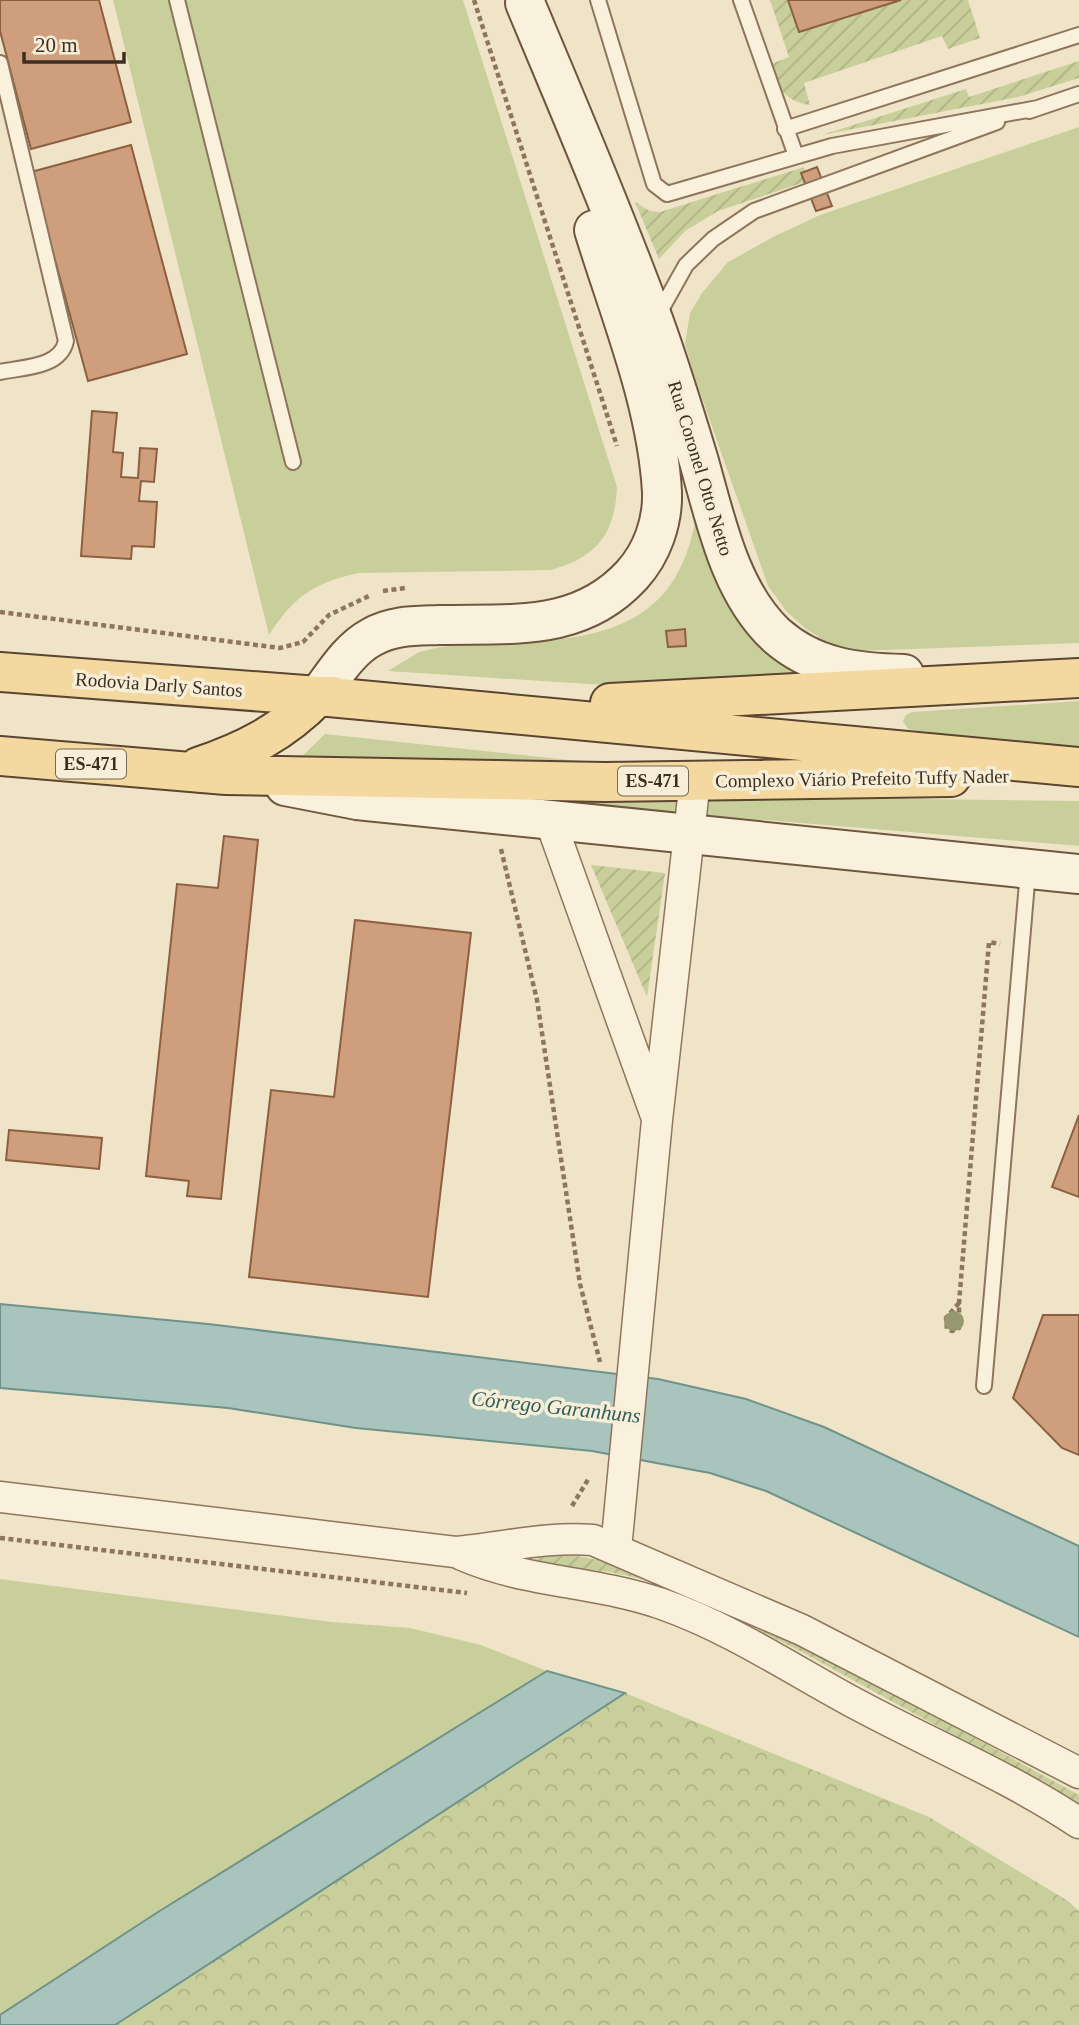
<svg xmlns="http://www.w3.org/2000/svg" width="1079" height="2025" font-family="'Times New Roman',serif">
  <defs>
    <pattern id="forest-crowns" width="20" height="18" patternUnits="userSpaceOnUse" patternTransform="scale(1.75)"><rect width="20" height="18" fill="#c9cf9b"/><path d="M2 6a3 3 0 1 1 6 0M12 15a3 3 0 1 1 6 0" fill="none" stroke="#aeb285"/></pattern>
    <pattern id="garden-furrows" width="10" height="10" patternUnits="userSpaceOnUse" patternTransform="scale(1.75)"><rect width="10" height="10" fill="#c9cf9b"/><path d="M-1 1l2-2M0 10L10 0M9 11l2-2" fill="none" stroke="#aeb285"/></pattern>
  </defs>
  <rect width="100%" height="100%" fill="#f0e4c8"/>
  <path fill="#c9cf9b" d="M113 0H463L617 487C615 534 597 557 551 570L358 573C314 583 294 596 269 635Z
    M1079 127V643L855 651 830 644 806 629 786 611 768 586 694 375 685 344 690 313 702 293 728 262 775 236 820 215Z
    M696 516 780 662 797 676 620 686 388 671 419 652 440 647C549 636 673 660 696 516Z
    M1079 701V751L913 730 908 729 903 721 906 715 912 712Z
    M325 734 654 769 297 761Z
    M535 794 1079 801V846L535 801Z
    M0 1579 332 1622 410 1628 481 1645 547 1671 158 1912 0 2015Z"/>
  <path fill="url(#forest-crowns)" d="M625 1693 929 1817 1068 1901 1079 1911V2025H115Z"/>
  <path fill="url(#garden-furrows)" d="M770 0H788L799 32 901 0H968L980 38 948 49 942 36 804 83 810 105C784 101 777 87 771 64L789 57Z
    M1079 61V78L1018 97 822 135 966 89 969 97Z
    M804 167 808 181 718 211 685 231 659 259 635 202 650 211 660 212Z
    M591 865 665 873 647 997Z
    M555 1554C600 1555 641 1575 681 1592 819 1649 949 1724 1079 1795V1804L800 1651 690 1597 646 1580 610 1572 520 1563Z"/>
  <path fill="#a9c4bc" stroke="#6f938a" stroke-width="2" d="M0 1304 208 1324 658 1379 746 1399 824 1427 1079 1546V1637L766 1491 710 1473 592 1451 356 1428 228 1408 0 1388Z
    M547 1671 625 1693 115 2025H0V2015L158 1912Z"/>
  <path fill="#cf9f7d" stroke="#8d5f41" stroke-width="2" d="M0 0H99L131 122 31 149 0 31Z
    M788 0H901L799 32Z
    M131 145 187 354 88 381 31 172Z
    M817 167 832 206 816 211 801 173Z
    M92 411 117 413 113 452 123 453 121 477 138 478 140 448 157 449 154 482 141 481 139 501 157 502 154 547 132 546 131 559 81 556Z
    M685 629 686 646 668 647 666 631Z
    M224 836 258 840 221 1199 187 1196 189 1181 146 1176 177 884 218 888Z
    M355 920 471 933 428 1297 249 1277 271 1090 334 1097Z
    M1079 1115V1197L1052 1187Z
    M9 1130 102 1138 99 1169 6 1160Z
    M1043 1315H1079V1455L1062 1448 1013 1398Z"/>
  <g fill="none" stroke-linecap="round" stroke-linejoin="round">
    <defs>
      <path id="lane" d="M177 0 293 462
        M598 0 654 184 667 194 832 146 1038 108
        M741 0 796 156
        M0 63 66 341C60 368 23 367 0 372
        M1029 111 1079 94
        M785 129 1079 35
        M658 315 686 265 713 239 754 211 997 122
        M984 1386 1028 871"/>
      <path id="street" d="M550 820 655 1113
        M0 1497 455 1552C502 1548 547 1536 593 1540L802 1630 1079 1773
        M616 1549 657 1120 695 780
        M462 1555C526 1583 596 1581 662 1604 733 1629 794 1671 860 1706 933 1745 1010 1777 1079 1823"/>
      <path id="secondary" d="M525 3C569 108 614 214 654 322 670 366 684 412 698 458 715 517 729 591 776 635 813 668 857 673 904 674
        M318 696C334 675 349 649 372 637 393 625 415 626 439 625 511 623 579 633 632 575 652 553 663 522 662 492 657 403 620 315 594 230
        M285 786 357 800 1079 874"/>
      <path id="primary" d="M0 672 318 696 1079 767
        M610 703 1079 678
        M0 756 226 775 605 782 951 777
        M198 767C246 751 283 732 318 696H333"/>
    </defs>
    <use href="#lane" stroke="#8d765c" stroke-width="18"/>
    <use href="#street" stroke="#8d765c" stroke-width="33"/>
    <use href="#secondary" stroke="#6f573f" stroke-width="42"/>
    <use href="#primary" stroke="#5b4430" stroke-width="42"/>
    <path stroke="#8d765c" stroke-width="4.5" stroke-dasharray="5 3.5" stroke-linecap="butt" d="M474 0 617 446
      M383 591 405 588
      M0 612 280 648 303 642 329 615 371 595
      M501 849 537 1000 580 1284 600 1362
      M959 1303 946 1318 947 1329 952 1331 959 1328V1303L989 942 1000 944
      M572 1506 589 1478
      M0 1538 467 1593"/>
    <use href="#lane" stroke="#faf1dc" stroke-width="14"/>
    <use href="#street" stroke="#faf1dc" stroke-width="30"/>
    <use href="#secondary" stroke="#faf1dc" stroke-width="38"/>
    <use href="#primary" stroke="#f3d9a0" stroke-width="38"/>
  </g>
  <circle fill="#96986f" cx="954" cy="1321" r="10"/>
  <g text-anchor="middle" stroke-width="7" stroke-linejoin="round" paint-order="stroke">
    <g fill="#f7eed8" stroke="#756857" stroke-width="2">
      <rect x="56" y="749.5" width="70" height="29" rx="5"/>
      <rect x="618" y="766.5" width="70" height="29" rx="5"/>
    </g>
    <g font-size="18" font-weight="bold" fill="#3d2e20">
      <text x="91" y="770">ES-471</text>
      <text x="653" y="787">ES-471</text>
    </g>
    <g font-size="19" fill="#3d2e20" stroke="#f7eed8">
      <text transform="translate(701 468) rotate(73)" y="7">Rua Coronel Otto Netto</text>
      <text transform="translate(159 684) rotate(4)" y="7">Rodovia Darly Santos</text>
      <text transform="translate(862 778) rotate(-1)" y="7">Complexo Viário Prefeito Tuffy Nader</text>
    </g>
    <g font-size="21" font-style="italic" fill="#2f5d5a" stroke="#f7eed8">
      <text transform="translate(556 1407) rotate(6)" y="7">Córrego Garanhuns</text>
    </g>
  </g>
  <path d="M24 52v10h100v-10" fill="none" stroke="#3d2e20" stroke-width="3.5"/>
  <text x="35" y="52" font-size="21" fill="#3d2e20" stroke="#f7eed8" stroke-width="5" paint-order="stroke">20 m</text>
</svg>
